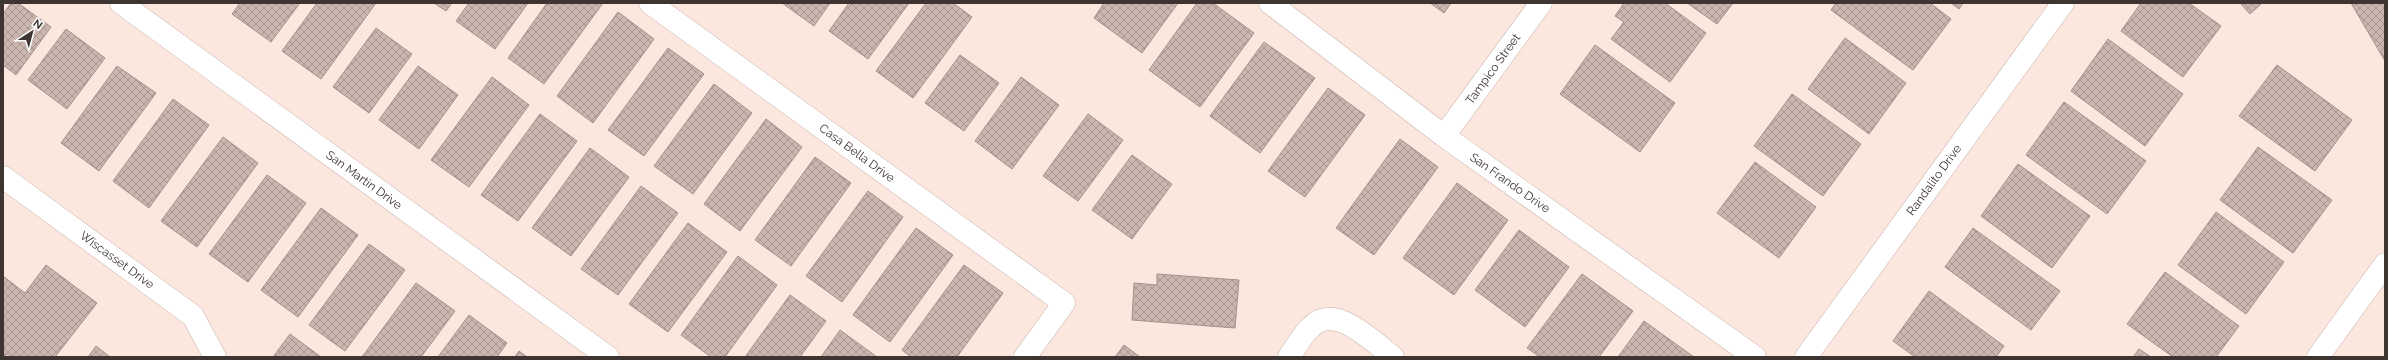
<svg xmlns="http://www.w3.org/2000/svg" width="2388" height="360" font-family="Raleway,sans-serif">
  <defs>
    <pattern id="building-cross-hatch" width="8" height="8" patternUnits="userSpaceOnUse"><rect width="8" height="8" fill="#cbb7af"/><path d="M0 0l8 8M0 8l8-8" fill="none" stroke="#a6968f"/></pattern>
  </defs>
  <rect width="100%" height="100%" fill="#fce7df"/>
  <path fill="url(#building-cross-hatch)" stroke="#a49189" d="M11 3H18L51 27 16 75 3 65V14Z
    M240 3H300L271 42 232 14Z
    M317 3H376L321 79 282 51Z
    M434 3H452L446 11Z
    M469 3H528L495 49 456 21Z
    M547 3H603L544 84 508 58Z
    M782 3H830L814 26Z
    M849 3H909L868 59 829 31Z
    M926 3H953L972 17 913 98 876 71Z
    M1104 3H1178L1142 53 1094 18Z
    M1197 3H1213L1254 33 1200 107 1149 70Z
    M1430 3H1451L1444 13Z
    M1624 3H1665L1706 33 1670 82 1611 39 1624 22 1615 16Z
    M1687 3H1733L1717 24Z
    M1836 3H1930L1951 19 1913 70 1831 10Z
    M1951 3H1963L1959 9Z
    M2141 3H2189L2221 26 2183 77 2121 31Z
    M2240 3H2262L2250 14Z
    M2351 3H2385V61Z
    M618 12 654 39 593 123 557 96Z
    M376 28 412 54 369 113 333 87Z
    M66 29 105 58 67 109 28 80Z
    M1845 38 1906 83 1869 134 1808 89Z
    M2108 39 2183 94 2145 146 2071 91Z
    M1264 42 1315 78 1260 153 1210 116Z
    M1595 45 1675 103 1640 152 1560 94Z
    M668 48 704 74 644 156 608 130Z
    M960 55 999 83 964 131 925 103Z
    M2277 65 2352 120 2315 171 2239 116Z
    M117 66 156 93 99 171 61 143Z
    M418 66 458 95 419 149 379 120Z
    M492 77 529 105 469 187 431 160Z
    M1021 77 1059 105 1012 169 975 141Z
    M714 84 752 113 693 194 654 166Z
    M1328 88 1365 115 1305 197 1268 171Z
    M1792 94 1861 144 1823 196 1754 146Z
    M173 99 209 125 149 208 113 181Z
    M2064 102 2146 161 2107 214 2026 155Z
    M540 114 577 141 518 221 481 195Z
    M1088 114 1123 140 1078 201 1043 176Z
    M766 119 802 147 740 231 704 204Z
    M223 137 258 163 197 247 161 221Z
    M1400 139 1438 167 1374 255 1336 228Z
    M2258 147 2332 200 2293 253 2220 200Z
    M590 148 629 177 571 256 532 228Z
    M1132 155 1172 184 1132 239 1092 210Z
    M815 157 851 183 791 266 755 240Z
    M1755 162 1816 207 1779 258 1717 213Z
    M2018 164 2090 216 2052 268 1981 216Z
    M267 175 306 203 248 282 209 254Z
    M1457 183 1508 220 1454 295 1403 258Z
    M641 186 678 213 618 295 581 269Z
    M868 191 903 217 842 302 806 276Z
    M321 208 358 235 298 317 261 290Z
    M2216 212 2284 262 2246 314 2178 265Z
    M688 223 727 252 668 332 629 304Z
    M916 228 953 255 890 342 853 315Z
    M1973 228 2060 291 2031 330 1945 267Z
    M1519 230 1569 267 1525 327 1475 290Z
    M369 244 405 270 345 351 309 325Z
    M738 256 777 285 725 357H711L681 335Z
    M46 265 97 303 55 357H11L8 354 4 357 3 276 25 293Z
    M964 265 1003 293 957 357H911L902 350Z
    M2165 272 2239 326 2216 357H2173L2127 324Z
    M1157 274 1239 280 1235 328 1132 320 1134 283 1157 285Z
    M1582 274 1633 311 1599 357H1540L1527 348Z
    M416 283 455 311 421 357H362Z
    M1929 291 2004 346 1996 357H1915L1893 341Z
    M790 295 826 321 800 357H745Z
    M469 315 507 343 497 357H438Z
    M1644 321 1694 357H1618Z
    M840 330 877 357H821Z
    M290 334 321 357H273Z
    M1124 345 1140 357H1115Z
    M96 346 110 357H88Z
    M2139 349 2151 357H2133Z
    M519 351 527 357H515Z"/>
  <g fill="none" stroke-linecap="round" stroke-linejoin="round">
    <defs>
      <path id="minor" d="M121 3 608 357
        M650 3 1064 303 1025 357
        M1270 3 1444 136 1755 357
        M1444 136 1541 3
        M3 177 193 316 215 357
        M1289 357C1296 347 1302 335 1311 327 1335 302 1373 342 1393 357
        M1806 357 2063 3
        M2318 357 2385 264"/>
    </defs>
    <use href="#minor" stroke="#c7b2aa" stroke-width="23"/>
    <use href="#minor" stroke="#fff" stroke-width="22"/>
  </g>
  <g text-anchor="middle" stroke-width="3" stroke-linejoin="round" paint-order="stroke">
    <g font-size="12" fill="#3e3532" stroke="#fff">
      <text transform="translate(1493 69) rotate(-54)" y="4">Tampico Street</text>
      <text transform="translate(857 153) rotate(36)" y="4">Casa Bella Drive</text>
      <text transform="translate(364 180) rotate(36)" y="4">San Martin Drive</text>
      <text transform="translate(1934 180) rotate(-54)" y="4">Randalito Drive</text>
      <text transform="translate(1510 183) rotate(35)" y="4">San Frando Drive</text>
      <text transform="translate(117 260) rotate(36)" y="4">Wiscasset Drive</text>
    </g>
  </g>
  <rect width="2388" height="360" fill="none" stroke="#3e3532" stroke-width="8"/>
  <g transform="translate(32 32) rotate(36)" stroke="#ffffff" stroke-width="3" paint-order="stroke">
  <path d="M0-3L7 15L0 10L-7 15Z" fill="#3e3532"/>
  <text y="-6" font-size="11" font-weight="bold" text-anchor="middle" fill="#3e3532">N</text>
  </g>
</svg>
